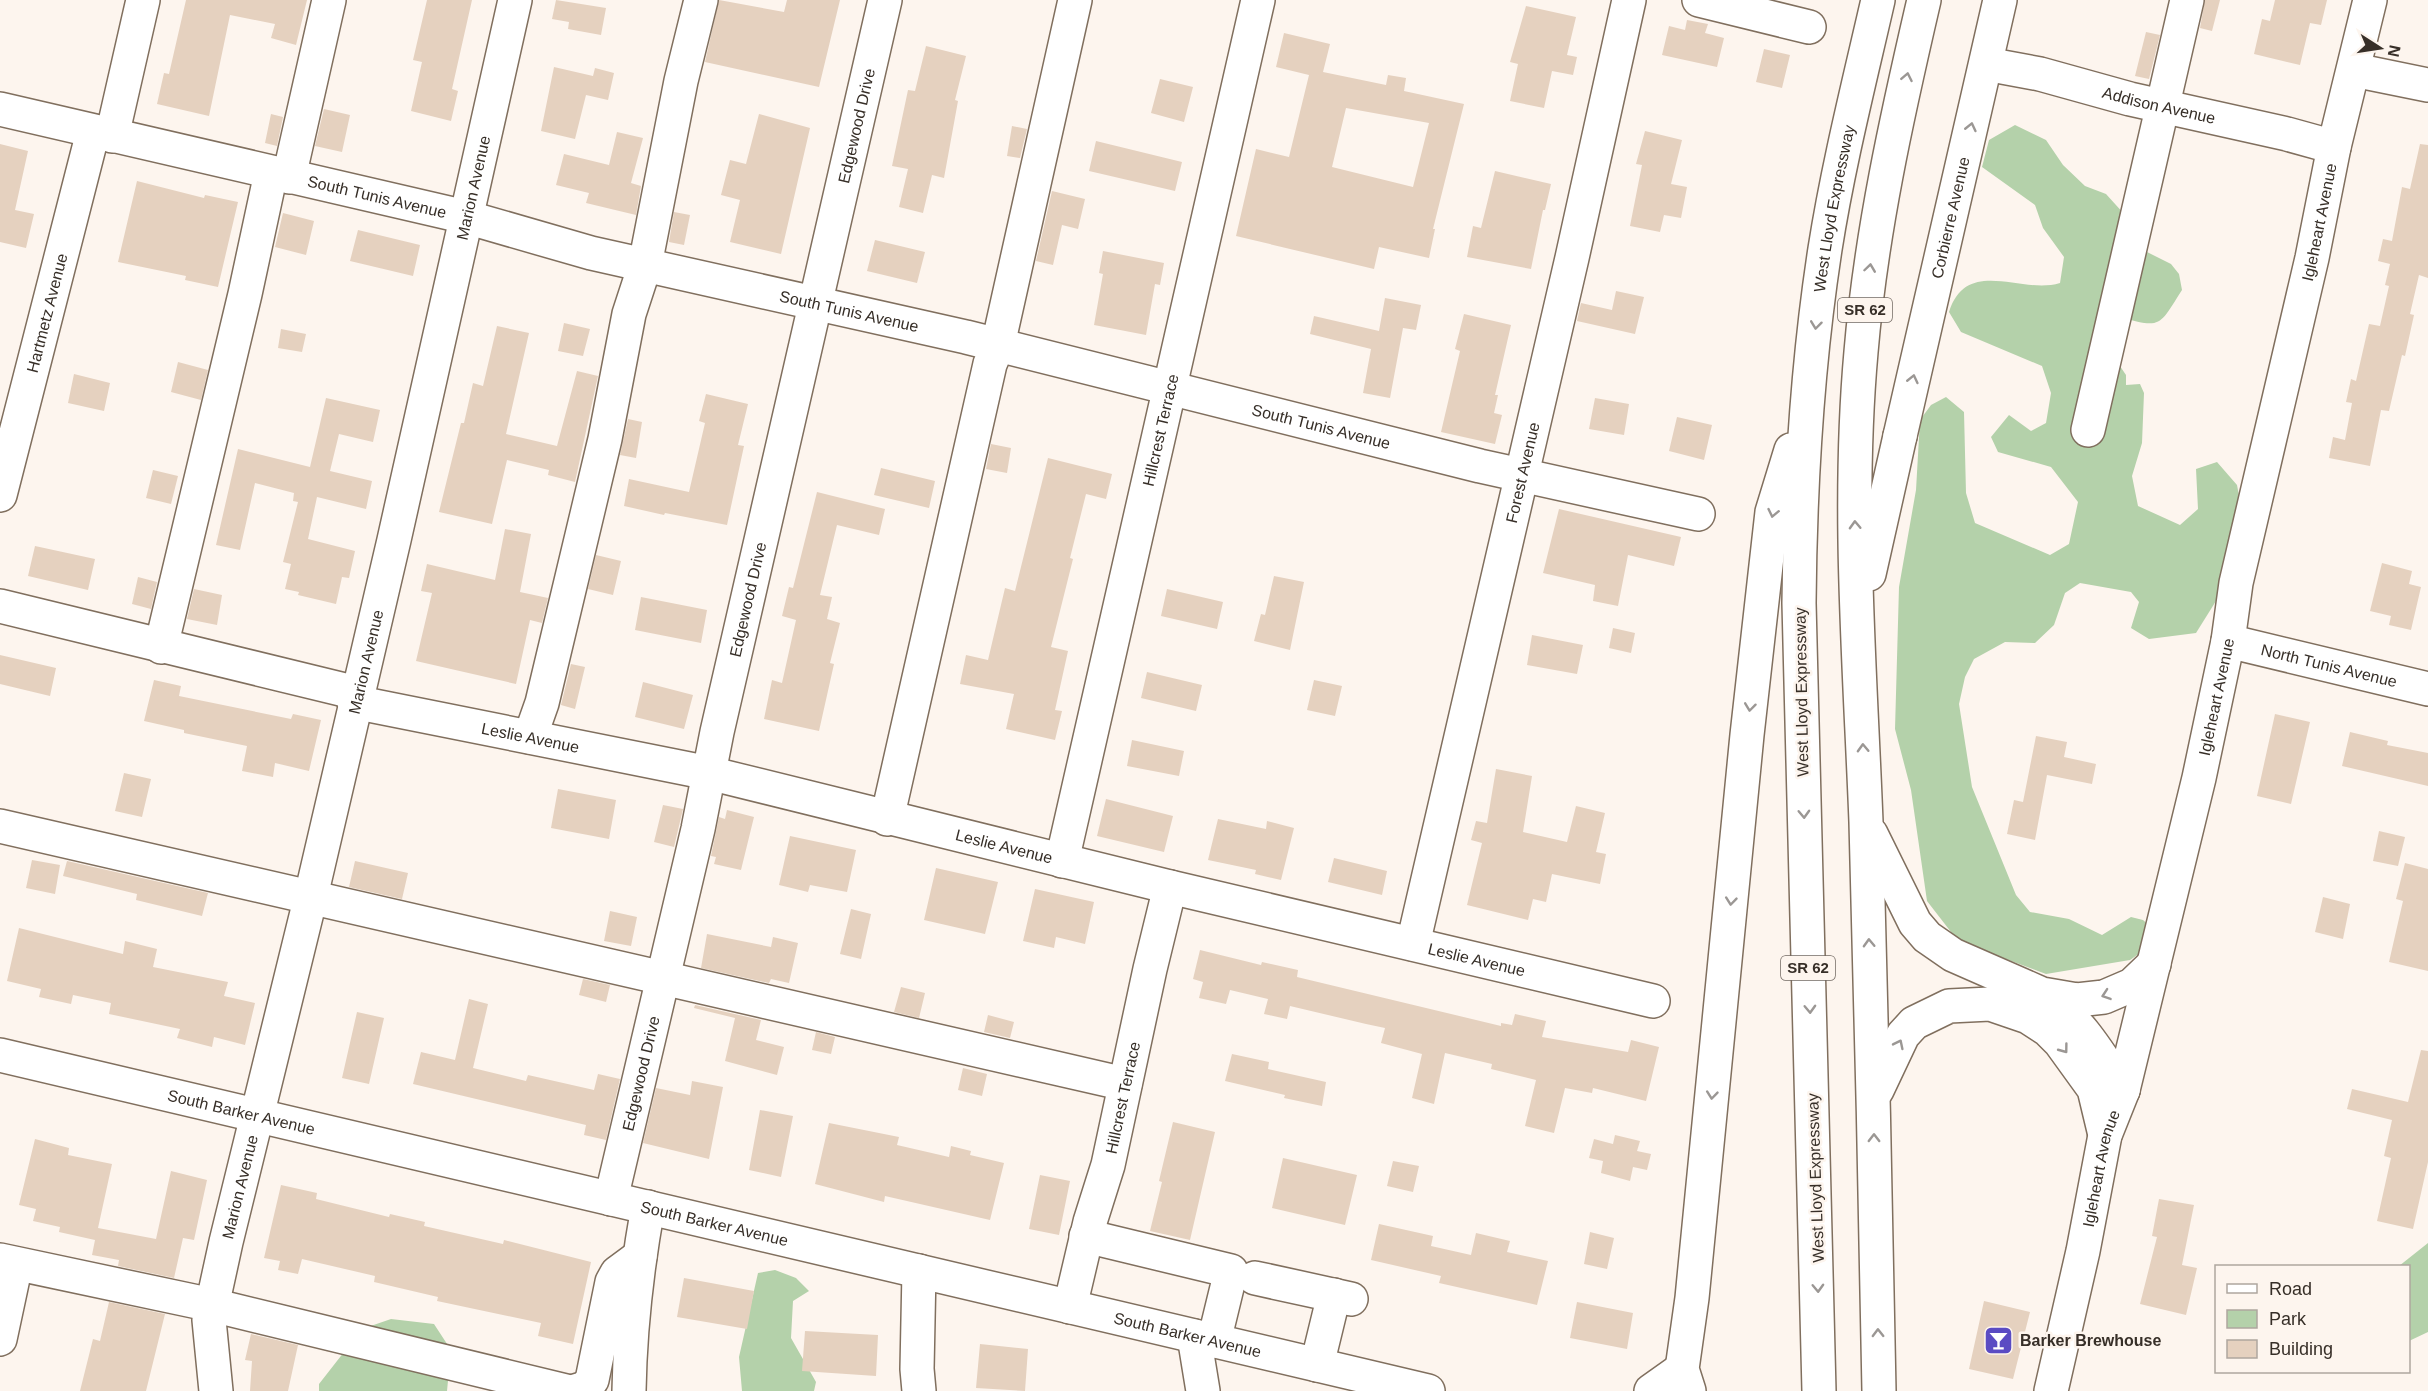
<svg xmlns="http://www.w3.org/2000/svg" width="2428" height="1391" font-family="Helvetica,sans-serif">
  <rect width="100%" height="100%" fill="#fdf5ee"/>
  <path fill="#b4d1aa" d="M2015 125 2046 140 2063 165 2085 186 2106 194 2125 215 2129 243 2171 264 2179 274 2182 290C2159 326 2162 329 2120 317L2097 332 2126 375V385L2140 384 2144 393 2142 443 2132 476 2138 506 2180 525 2198 509 2196 469 2217 462 2237 485 2241 506 2221 593 2196 633 2149 639 2131 628 2139 602 2131 592 2080 583 2065 593 2054 625 2035 643 2005 642 1974 659 1965 677 1959 704 1972 787 2016 895 2030 912 2069 919 2102 935 2131 917 2143 920 2151 927 2150 946 2130 960 2046 974 1958 941 1927 901 1911 790 1895 729 1899 587 1916 490 1920 420 1931 405 1946 397 1964 412 1966 493 1975 523 2050 555 2069 544 2078 502 2051 467 1998 452 1991 437 2009 415 2031 431 2046 423 2051 393 2042 366 1961 332 1949 312C1967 256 2021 295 2060 283L2064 257 2043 228 2035 205 1982 167 1989 140Z
    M2428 1243V1332L2409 1341 2408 1266H2399Z
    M775 1270 796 1278 809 1291 793 1301 791 1338 816 1382 814 1391H742L739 1357 758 1273Z
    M391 1319 434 1324 451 1350 447 1391H319V1384L362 1329Z"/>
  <path fill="#e5d1bf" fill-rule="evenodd" d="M186 0H307L296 45 271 38 275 24 230 15 209 116 157 104 164 73 169 74Z
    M427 0H472L452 89 458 91 451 121 411 111 422 62 413 60Z
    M556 0 606 8 601 35 568 29 569 22 552 19Z
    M719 0 784 12 787 0H840L819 87 705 62Z
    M2205 0H2220L2212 31 2200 28Z
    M2275 0H2327L2321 25 2310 23 2300 65 2254 54 2262 19 2270 21Z
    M1526 6 1576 17 1567 55 1577 57 1573 75 1552 71 1544 108 1510 101 1518 64 1510 62Z
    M1687 20 1708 24 1705 33 1724 38 1717 67 1662 55 1669 26 1685 30Z
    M2146 32 2160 35 2149 79 2135 76Z
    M1284 33 1330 44 1323 72 1386 85 1388 75 1406 78 1404 91 1464 104 1433 229H1435L1429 258 1379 247 1374 269 1236 236 1256 149 1289 157 1309 75 1276 67ZM1346 108 1429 123 1413 187 1332 167Z
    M926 46 966 56 955 100 958 101 944 178 932 175 923 213 899 207 908 169 892 166 908 90 915 91Z
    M1764 49 1790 55 1782 88 1756 82Z
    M554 67 593 76 595 68 614 73 608 100 586 95 575 139 541 131Z
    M1160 79 1193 87 1184 122 1151 113Z
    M324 109 350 115 342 152 315 146Z
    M271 114 283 117 277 146 265 143Z
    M759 114 810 128 781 254 730 242 740 200 721 195 730 160 746 164Z
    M1012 126 1027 129 1020 158 1007 156Z
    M1645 131 1682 140 1671 184 1687 187 1681 218 1664 215 1660 232 1630 226 1642 165 1636 164Z
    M617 132 643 138 631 183 641 186 636 215 586 203 589 193 556 185 564 154 609 165Z
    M1096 141 1182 162 1175 191 1089 171Z
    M0 144 28 151 15 210 34 214 26 248 0 242Z
    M2420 144 2428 145V278L2419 275 2410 314 2414 315 2405 356 2402 355 2389 411 2381 410 2370 466 2329 458 2333 437 2345 440 2352 403 2346 402 2351 379 2356 381 2369 324 2380 326 2389 286 2385 285 2390 264 2378 261 2383 239 2392 241 2402 187 2410 189Z
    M1495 171 1551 184 1545 210H1543L1531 269 1467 257 1473 226 1481 228Z
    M137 181 204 198 205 195 238 202 218 287 185 280 186 276 118 262Z
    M1052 191 1085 199 1078 229 1062 225 1053 265 1036 261Z
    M674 212 690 215 684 245 669 242Z
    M283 213 314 221 306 255 275 247Z
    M358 230 420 245 413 276 350 261Z
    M875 240 925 252 917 283 867 271Z
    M1103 251 1164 263 1160 285 1155 284 1146 335 1094 325 1103 274 1099 273Z
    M1616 291 1644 297 1635 334 1577 321 1581 303 1612 310Z
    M1385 298 1421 305 1416 330 1403 328 1390 398 1363 393 1371 349 1310 334 1314 316 1379 331Z
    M1464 314 1511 325 1495 395H1498L1494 413 1502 415 1495 444 1441 432 1460 351 1455 349Z
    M564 323 590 329 583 356 558 351Z
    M497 326 529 333 506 434 557 446 577 371 598 376 575 482 548 475 549 470 507 460 492 524 439 512 461 423H464L473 383 483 386Z
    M281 329 306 334 302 352 278 348Z
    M178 362 208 370 201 400 171 392Z
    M74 374 110 383 104 411 68 403Z
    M706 394 748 404 738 445 744 446 727 525 665 513 664 515 624 506 629 479 689 492 705 423 699 421Z
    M326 398 380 410 373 442 339 434 330 471 372 481 366 509 317 497 308 539 355 551 349 578 342 577 336 604 298 595 299 592 285 589 291 564 283 562 298 502 293 501 294 493 255 483 240 550 216 545 238 449 310 467Z
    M1595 398 1629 404 1624 435 1589 429Z
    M1677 417 1712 425 1704 460 1669 451Z
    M628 419 642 422 636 458 620 455Z
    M991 444 1011 448 1007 473 986 469Z
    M1048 458 1112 474 1106 499 1086 494 1070 558 1073 559 1051 647 1068 651 1055 710 1062 711 1055 740 1006 729 1014 694 960 684 966 655 988 660 1005 588 1015 591Z
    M881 468 935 481 929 508 874 495Z
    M153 470 178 476 171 504 146 498Z
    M817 492 885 509 879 535 837 525 820 595 832 597 827 619 840 623 830 663 834 664 819 731 764 719 772 680 782 683 796 620 782 616 789 587 793 588Z
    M1559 509 1681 537 1674 566 1628 555 1618 606 1593 601 1595 585 1543 573Z
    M505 529 531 534 520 592 548 598 542 623 530 620 516 684 416 661 432 593 421 591 427 564 495 580Z
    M35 546 95 559 88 590 28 576Z
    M596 555 621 561 613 595 588 589Z
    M2382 563 2412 571 2409 584 2421 587 2411 630 2389 625 2391 616 2370 611Z
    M1274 576 1304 582 1290 650 1254 641 1261 614 1265 615Z
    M138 577 157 582 151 609 132 604Z
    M194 589 222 595 217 625 187 619Z
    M1167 589 1223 602 1217 629 1161 616Z
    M641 597 707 610 701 643 635 630Z
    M1613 628 1635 633 1631 653 1609 648Z
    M1532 635 1583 645 1577 674 1527 665Z
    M0 655 56 668 50 696 0 684Z
    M571 664 585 667 575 709 561 705Z
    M1147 672 1202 685 1196 711 1141 698Z
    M154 680 181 686 179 696 291 719 293 714 321 720 309 771 275 763 273 777 242 771 247 746 184 733V730L144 721Z
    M1314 680 1342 686 1335 716 1307 710Z
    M643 682 693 695 684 729 635 717Z
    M2275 714 2310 722 2291 804 2257 796Z
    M2350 732 2388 741 2387 745 2428 753V786L2342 766Z
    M2036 736 2067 742 2064 757 2096 764 2092 784 2047 775 2035 840 2007 834 2014 800 2023 802Z
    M1132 740 1184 751 1179 776 1127 766Z
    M1496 769 1532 776 1523 832 1567 842 1576 806 1605 813 1596 852 1606 854 1600 884 1552 874 1546 902 1533 899 1528 920 1467 905 1482 843 1471 840 1476 821 1487 823Z
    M124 773 151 779 142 817 115 811Z
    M558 789 616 800 609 839 551 828Z
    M1106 799 1173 816 1164 852 1097 836Z
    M663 805 683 809 674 847 654 842Z
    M727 810 754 817 741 870 714 864 716 857 711 856 719 817 725 819Z
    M1218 819 1266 829 1267 821 1294 828 1281 880 1255 874 1256 870 1208 860Z
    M2379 831 2405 837 2398 866 2373 861Z
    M790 836 856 850 847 892 810 885 808 892 779 885Z
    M1334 858 1387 871 1382 895 1328 882Z
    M32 860 60 865 55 894 26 888Z
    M67 861 208 893 202 916 136 900 137 894 63 876Z
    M355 861 408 873 402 899 349 887Z
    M2405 863 2428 869V971L2389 962 2403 901 2396 899Z
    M936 868 998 882 985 934 924 920Z
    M1035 889 1094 902 1085 944 1056 937 1054 948 1023 941Z
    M2323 897 2350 904 2343 939 2315 932Z
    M851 909 871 914 861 959 840 954Z
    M610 911 637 917 631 946 604 941Z
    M19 928 123 954 125 941 157 949 153 967 228 982 224 996 255 1003 245 1045 214 1037 212 1047 177 1038 180 1029 109 1014 111 1003 73 995 71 1004 39 997 41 989 7 981Z
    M707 934 771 947 773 937 798 943 789 983 771 979 769 983 701 968Z
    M1200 950 1261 965 1262 962 1298 970 1297 977 1501 1026V1023L1512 1025 1515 1014 1546 1021 1542 1037 1628 1052 1631 1040 1659 1047 1646 1101 1593 1088 1592 1093 1565 1088 1554 1133 1525 1126 1536 1080 1491 1069 1492 1064 1445 1053 1434 1104 1412 1098 1422 1054 1381 1043 1385 1028 1366 1024 1290 1006 1287 1019 1264 1014 1268 999 1230 990 1226 1004 1199 998 1203 982 1193 979Z
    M583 979 610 985 606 1002 579 995Z
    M901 987 925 993 919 1018 894 1012Z
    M469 999 488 1004 473 1068 526 1081 528 1075 594 1090 598 1074 620 1079 606 1140 584 1135 586 1125 413 1084 421 1052 455 1060Z
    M695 1005 761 1020 756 1040 784 1047 777 1075 725 1061 735 1018 694 1008Z
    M357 1012 384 1018 369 1084 342 1078Z
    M988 1015 1014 1022 1010 1038 984 1032Z
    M816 1032 835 1037 831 1054 812 1050Z
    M2421 1050 2428 1051V1162L2413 1229 2377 1221 2391 1158 2384 1156 2392 1120 2347 1109 2352 1089 2408 1102Z
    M1232 1054 1269 1062 1268 1069 1326 1082 1322 1106 1284 1098 1285 1095 1225 1081Z
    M963 1068 987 1074 982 1096 958 1090Z
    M692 1081 723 1087 709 1159 643 1143 656 1088 690 1095Z
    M760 1110 793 1116 781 1177 749 1170Z
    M1173 1122 1215 1132 1190 1240 1150 1231 1162 1182 1159 1181Z
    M829 1123 899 1137 897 1145 949 1157 951 1146 971 1151 970 1155 1004 1163 990 1220 885 1196 884 1202 815 1184Z
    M1615 1135 1640 1141 1637 1151 1651 1154 1647 1170 1633 1167 1630 1181 1601 1173 1603 1161 1589 1158 1594 1139 1613 1144Z
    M35 1139 69 1148 68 1155 112 1164 98 1228 156 1239 171 1171 207 1180 194 1240 183 1238 174 1278 118 1266 119 1260 92 1255 95 1240 59 1232 60 1227 33 1221 36 1209 19 1205Z
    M1283 1158 1357 1175 1345 1225 1272 1208Z
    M1393 1161 1419 1166 1413 1192 1387 1186Z
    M1040 1175 1070 1181 1059 1235 1029 1229Z
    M281 1185 317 1193 316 1199 389 1217 390 1214 425 1222 424 1226 503 1244 504 1240 591 1262 573 1344 538 1336 541 1323 437 1301 438 1297 374 1282 375 1276 302 1259 298 1274 278 1270 280 1261 264 1258Z
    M2159 1199 2194 1205 2182 1265 2197 1268 2186 1315 2140 1304 2157 1237 2152 1236Z
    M1379 1224 1433 1236 1431 1246 1471 1255 1476 1233 1510 1241 1507 1252 1548 1261 1537 1305 1439 1283 1441 1276 1371 1260Z
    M1590 1232 1614 1238 1607 1269 1584 1264Z
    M684 1278 754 1291 747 1329 677 1317Z
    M1984 1301 2030 1312 2013 1379 1969 1369Z
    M109 1302 165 1314 146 1391H80L93 1339 100 1341Z
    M1577 1302 1633 1313 1627 1349 1570 1338Z
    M805 1331 878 1335 876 1376 802 1371Z
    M251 1334 298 1345 288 1391H250L252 1361 245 1360Z
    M980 1344 1028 1349 1025 1391 976 1388Z"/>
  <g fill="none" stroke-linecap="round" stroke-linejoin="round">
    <defs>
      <g id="minor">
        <path d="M1699 0 1809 27"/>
        <path id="s1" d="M1986 64 2040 74 2130 99 2287 134 2334 147"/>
        <path d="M2354 70 2428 85"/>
        <path id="s2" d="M0 109 466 217 591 253 966 337 1480 466 1698 514"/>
        <path d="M112 136 143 0"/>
        <path d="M289 177 329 0"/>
        <path d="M2088 430 2187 0"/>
        <path id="s3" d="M1900 436 2000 0"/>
        <path id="s4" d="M0 495 93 132"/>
        <path d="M0 606 357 693"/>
        <path id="s5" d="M2228 641 2428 689"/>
        <path d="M161 647 245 294 271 173"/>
        <path id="s6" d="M354 702 709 773 1170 887 1653 1001"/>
        <path d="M530 737 542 703 605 439 629 314 645 265 681 81 701 0"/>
        <path d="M887 819 990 364 998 345 1075 0"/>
        <path d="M0 826 1125 1084"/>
        <path id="s7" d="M1062 861 1258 0"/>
        <path id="s8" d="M1413 944 1572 258 1629 0"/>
        <path id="s9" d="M2123 1090 2199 778 2228 641 2236 583 2312 258 2334 147 2370 0"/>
        <path id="s10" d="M611 1199 698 829 717 732 885 0"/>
        <path d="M1086 1236 1231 1271 1214 1341"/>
        <path d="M0 1260 212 1305 566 1391"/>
        <path d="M1255 1278 1351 1299"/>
        <path id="s11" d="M1070 1307 1090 1222 1108 1165 1150 969 1170 887"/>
        <path d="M1194 1336 1203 1391"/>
        <path d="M0 1339 16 1264"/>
        <path d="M1317 1365 1334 1295"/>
        <path id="s12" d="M216 1391 209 1320 226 1242 311 896 394 540 515 0"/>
        <path d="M575 1391 585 1388 592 1380 612 1282 617 1273 640 1256"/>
        <path d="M629 1391C630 1330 637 1268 648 1207"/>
        <path d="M919 1391 917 1369 919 1271"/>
      </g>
      <g id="major">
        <path id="s13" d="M0 1055 1428 1391"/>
        <path id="s14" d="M2051 1391 2083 1251 2105 1135 2123 1090"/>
      </g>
      <g id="highway">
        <path d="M1869 574 1900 436"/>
        <path d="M1871 834 1915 923 1927 937 1953 955 2042 994 2077 1000 2104 997 2132 985 2154 964"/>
        <path d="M2045 996C2080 1020 2100 1055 2123 1090"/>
        <path d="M1877 1090 1903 1035 1914 1023 1949 1006 1990 1004 2028 1017 2048 1030 2060 1042 2094 1089 2105 1135"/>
        <path d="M1651 1391 1682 1369"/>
        <path d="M1689 1391 1682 1369 1692 1298 1747 735 1772 512 1791 450"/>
        <path id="s15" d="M1819 1391 1799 603C1800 484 1807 366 1825 249 1838 166 1859 83 1878 0"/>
        <path d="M1879 1391C1875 1201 1872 1012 1866 822 1860 666 1847 508 1861 352 1871 233 1897 116 1924 0"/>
      </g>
    </defs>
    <use href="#minor" stroke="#806f5e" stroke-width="36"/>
    <use href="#major" stroke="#806f5e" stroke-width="36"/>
    <use href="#highway" stroke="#806f5e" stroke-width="36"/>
    <use href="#minor" stroke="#fff" stroke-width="33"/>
    <use href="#major" stroke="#fff" stroke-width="33"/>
    <use href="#highway" stroke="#fff" stroke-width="33"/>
  </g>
  <defs><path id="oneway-chevron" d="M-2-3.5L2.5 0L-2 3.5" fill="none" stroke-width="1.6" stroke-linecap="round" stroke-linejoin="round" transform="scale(1.5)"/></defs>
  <g stroke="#9b9794">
    <use href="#oneway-chevron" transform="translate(1907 77) rotate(-79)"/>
    <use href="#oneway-chevron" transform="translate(1971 127) rotate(-77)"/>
    <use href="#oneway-chevron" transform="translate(1870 268) rotate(-82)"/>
    <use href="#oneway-chevron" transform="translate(1816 325) rotate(97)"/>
    <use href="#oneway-chevron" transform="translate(1913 379) rotate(-77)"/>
    <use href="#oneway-chevron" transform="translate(1773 513) rotate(102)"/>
    <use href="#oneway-chevron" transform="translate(1855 525) rotate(-92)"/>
    <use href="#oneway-chevron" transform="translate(1750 707) rotate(97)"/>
    <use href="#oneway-chevron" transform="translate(1863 748) rotate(-92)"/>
    <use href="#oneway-chevron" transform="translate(1804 814) rotate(88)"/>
    <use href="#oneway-chevron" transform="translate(1731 901) rotate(96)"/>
    <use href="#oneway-chevron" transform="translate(1869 943) rotate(-92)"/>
    <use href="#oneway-chevron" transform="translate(2106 995) rotate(161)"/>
    <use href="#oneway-chevron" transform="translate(1810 1009) rotate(88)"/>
    <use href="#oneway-chevron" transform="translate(1899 1044) rotate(-64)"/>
    <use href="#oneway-chevron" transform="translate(2064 1049) rotate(53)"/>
    <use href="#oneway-chevron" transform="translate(1712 1095) rotate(96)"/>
    <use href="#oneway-chevron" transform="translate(1874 1138) rotate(-90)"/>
    <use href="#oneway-chevron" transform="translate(1818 1288) rotate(88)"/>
    <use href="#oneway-chevron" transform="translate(1878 1333) rotate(-91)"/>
  </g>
  <defs>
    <symbol id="bar-square" viewBox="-11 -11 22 22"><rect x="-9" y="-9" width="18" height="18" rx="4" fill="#5a4bc3" stroke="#fdf5ee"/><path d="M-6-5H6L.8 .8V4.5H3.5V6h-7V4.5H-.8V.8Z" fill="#fff"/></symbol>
  </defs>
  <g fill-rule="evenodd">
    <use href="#bar-square" x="1982" y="1324" width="33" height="33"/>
  </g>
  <g text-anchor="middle" stroke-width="5" stroke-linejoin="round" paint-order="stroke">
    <g fill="#fdf5ee" stroke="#726a63" stroke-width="1.5">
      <rect x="1838" y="298" width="54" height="24" rx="4.5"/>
      <rect x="1781" y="956" width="54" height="24" rx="4.5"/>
    </g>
    <g font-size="15" font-weight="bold" fill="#372f28">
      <text x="1865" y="315">SR 62</text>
      <text x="1808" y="973">SR 62</text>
    </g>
    <g font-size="16" fill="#372f28" stroke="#fdf5ee">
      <text dy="6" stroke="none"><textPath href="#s1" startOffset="178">Addison Avenue</textPath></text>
      <text dy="6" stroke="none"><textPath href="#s10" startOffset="1101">Edgewood Drive</textPath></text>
      <text dy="6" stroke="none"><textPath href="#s12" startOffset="1234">Marion Avenue</textPath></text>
      <text dy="6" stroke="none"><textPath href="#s2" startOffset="387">South Tunis Avenue</textPath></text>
      <text dy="6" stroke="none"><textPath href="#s15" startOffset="1185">West Lloyd Expressway</textPath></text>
      <text dy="6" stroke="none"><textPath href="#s3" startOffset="224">Corbierre Avenue</textPath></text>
      <text dy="6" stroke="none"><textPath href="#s9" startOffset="890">Igleheart Avenue</textPath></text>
      <text dy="6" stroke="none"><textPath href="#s2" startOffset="873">South Tunis Avenue</textPath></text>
      <text dy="6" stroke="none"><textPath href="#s4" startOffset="188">Hartmetz Avenue</textPath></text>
      <text dy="6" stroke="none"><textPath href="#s2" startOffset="1359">South Tunis Avenue</textPath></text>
      <text dy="6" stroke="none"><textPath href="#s7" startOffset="442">Hillcrest Terrace</textPath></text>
      <text dy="6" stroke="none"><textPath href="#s8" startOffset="484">Forest Avenue</textPath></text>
      <text dy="6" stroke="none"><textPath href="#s10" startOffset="615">Edgewood Drive</textPath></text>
      <text dy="6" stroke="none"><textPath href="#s12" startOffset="748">Marion Avenue</textPath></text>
      <text dy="6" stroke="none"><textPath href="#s5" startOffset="104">North Tunis Avenue</textPath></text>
      <text transform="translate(1801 692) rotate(-91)" y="6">West Lloyd Expressway</text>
      <text dy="6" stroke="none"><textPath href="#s9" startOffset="404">Igleheart Avenue</textPath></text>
      <text dy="6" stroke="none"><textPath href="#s6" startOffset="180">Leslie Avenue</textPath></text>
      <text dy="6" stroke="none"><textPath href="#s6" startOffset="666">Leslie Avenue</textPath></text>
      <text dy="6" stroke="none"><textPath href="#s6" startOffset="1152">Leslie Avenue</textPath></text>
      <text dy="6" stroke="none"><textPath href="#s10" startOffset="129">Edgewood Drive</textPath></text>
      <text dy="6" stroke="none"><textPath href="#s11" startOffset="216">Hillcrest Terrace</textPath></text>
      <text dy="6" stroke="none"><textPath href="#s13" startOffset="248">South Barker Avenue</textPath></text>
      <text dy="6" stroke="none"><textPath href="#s14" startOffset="228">Igleheart Avenue</textPath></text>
      <text transform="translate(1815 1178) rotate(-92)" y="6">West Lloyd Expressway</text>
      <text dy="6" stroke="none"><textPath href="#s12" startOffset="208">Marion Avenue</textPath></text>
      <text dy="6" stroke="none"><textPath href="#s13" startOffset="734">South Barker Avenue</textPath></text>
      <text dy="6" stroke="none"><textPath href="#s13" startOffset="1220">South Barker Avenue</textPath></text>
    </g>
    <g font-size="16" font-weight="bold" fill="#372f28" stroke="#fdf5ee" text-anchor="start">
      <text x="2020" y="1346">Barker Brewhouse</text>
    </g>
  </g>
  <rect x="2215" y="1265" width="195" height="108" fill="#fdf5ee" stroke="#aea69f" stroke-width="1.5"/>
  <rect x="2227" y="1284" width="30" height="9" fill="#ffffff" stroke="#aea69f" stroke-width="1.5"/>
  <text x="2269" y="1295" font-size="18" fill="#372f28">Road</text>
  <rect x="2227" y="1310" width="30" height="18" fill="#b4d1aa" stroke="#aea69f" stroke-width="1.5"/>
  <text x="2269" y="1325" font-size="18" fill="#372f28">Park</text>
  <rect x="2227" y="1340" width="30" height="18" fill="#e5d1bf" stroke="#aea69f" stroke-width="1.5"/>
  <text x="2269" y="1355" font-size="18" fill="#372f28">Building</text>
  <g transform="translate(2380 48) rotate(102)" stroke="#fdf5ee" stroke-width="4.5" paint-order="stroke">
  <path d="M0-4.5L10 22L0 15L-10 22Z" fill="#372f28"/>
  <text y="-9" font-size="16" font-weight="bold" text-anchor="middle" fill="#372f28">N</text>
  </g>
</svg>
